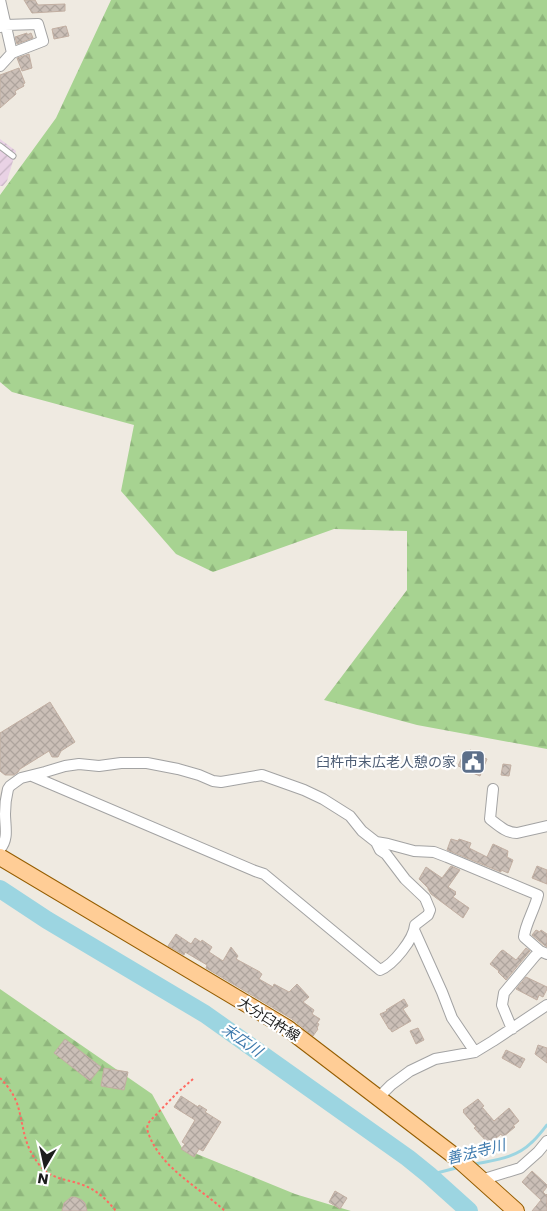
<svg xmlns="http://www.w3.org/2000/svg" width="547" height="1211" font-family="Poppins,'Noto Sans JP',sans-serif">
  <defs>
    <pattern id="industrial-furrows" width="10" height="10" patternUnits="userSpaceOnUse" patternTransform="scale(1.25)"><rect width="10" height="10" fill="#e9d2e5"/><path d="M-1 1l2-2M0 10L10 0M9 11l2-2" fill="none" stroke="#c7b4c4"/></pattern>
    <pattern id="forest-firs" width="22" height="20" patternUnits="userSpaceOnUse" patternTransform="scale(1.25)"><rect width="22" height="20" fill="#a7d391"/><path d="M5 1l3.5 6h-7zM16 11l3.5 6h-7z" fill="#8fb57c"/></pattern>
    <pattern id="building-cross-hatch" width="8" height="8" patternUnits="userSpaceOnUse" patternTransform="scale(1.25)"><rect width="8" height="8" fill="#cbbfb7"/><path d="M0 0l8 8M0 8l8-8" fill="none" stroke="#aea49d"/></pattern>
  </defs>
  <rect width="100%" height="100%" fill="#efeae1"/>
  <path fill="url(#industrial-furrows)" d="M0 139 16 151 7 181 3 186H0Z"/>
  <path fill="url(#forest-firs)" d="M111 0H547V749L417 725 324 700 407 590V531L334 529 213 572 176 554 121 491 134 425 12 392 0 382V195L56 118Z
    M0 989 152 1094 182 1148 295 1194 351 1211H0Z"/>
  <g fill="none" stroke-linecap="round" stroke-linejoin="round">
    <path stroke="#9cd5e1" stroke-width="3" d="M471 1165C492 1160 515 1159 531 1143 537 1138 542 1131 547 1125
      M429 1175 460 1167"/>
    <path stroke="#9cd5e1" stroke-width="18" d="M0 889 47 920 205 1014 408 1158 429 1175 469 1211"/>
  </g>
  <path fill="url(#building-cross-hatch)" stroke="#c2afa2" d="M24 0H35L38 5 65 4V11L32 13Z
    M66 26 69 36 54 39 52 29Z
    M27 33V35L31 33 33 38 17 44 15 37Z
    M29 54 32 68 22 71 17 58Z
    M19 68 25 83 23 84 24 86 15 91 16 94 0 108V75Z
    M50 702 75 742 61 751 58 757H52L49 751 20 769 18 772 14 775H5L0 771V733Z
    M470 750 483 755 482 757 487 759 480 776 461 768V767L458 766 462 757 464 758 467 751 469 752Z
    M503 764 511 765 509 776 501 775Z
    M451 839 458 841 459 839 471 843 469 848 487 857 493 844 508 851 507 857 513 860 508 873 501 870V872L447 850Z
    M451 866 460 870 448 887 456 892 455 893 456 894 453 897 469 908 463 918 431 894 428 889V888L419 879 426 867 442 878Z
    M537 866 547 870V884L532 878Z
    M536 930 540 932 541 930 547 934V947L544 945 532 935Z
    M176 934 191 944 195 938 201 942 202 940 212 947 209 952 223 961 231 947 238 956 236 959 260 972V973L262 974 259 979 273 987 274 984 289 992 297 984 309 997 303 1002 314 1010 312 1014 320 1019 317 1023 319 1024 317 1028 318 1029 313 1036 292 1019 206 968 207 965 185 952 184 955 168 946Z
    M526 948 530 951 506 980 498 972 499 971 490 964 501 951 503 950 516 960Z
    M526 977 547 987V989L543 997 539 995 537 1000 516 989Z
    M404 999 408 1006 403 1009 411 1021 392 1032 390 1029H389L380 1014 387 1011 386 1010Z
    M418 1028 424 1040 416 1044 410 1031Z
    M65 1039 101 1067 90 1081 54 1053Z
    M538 1045 547 1048V1063L535 1054Z
    M506 1050 525 1059 520 1068 502 1058Z
    M104 1068 128 1072 124 1090 101 1086Z
    M181 1096 198 1107 199 1105 207 1110 205 1112 221 1122 203 1151 199 1149 194 1157 181 1149 185 1144 182 1142 195 1120 174 1107Z
    M478 1099 484 1106 482 1107 494 1121 509 1108 519 1121 513 1126 515 1127 503 1137 501 1134 489 1144 474 1128 476 1127 463 1112 464 1111 463 1110Z
    M532 1171 547 1185V1187L543 1192 546 1195 547 1194V1211H532L541 1200 522 1182Z
    M335 1191 347 1198 340 1209 329 1202Z
    M71 1197H75L82 1200 85 1203 87 1211H62L64 1203Z"/>
  <g fill="none" stroke-linecap="round" stroke-linejoin="round">
    <defs>
      <path id="service" d="M0 146 13 156"/>
      <path id="minor" d="M0 0 12 53
        M0 27 5 25 38 24 43 41 12 53 0 66
        M493 789 490 819C498 825 506 833 517 833L547 826
        M376 842 388 844 414 851 434 852 447 857 538 895C535 909 525 924 524 937L540 951 547 954
        M0 849C9 839 5 826 5 814 5 806 6 797 8 789L10 786 21 778 45 772 65 766 79 764 99 766 121 763H147L178 769 199 775 213 781 221 782 262 775 304 790 323 799 350 816 362 831 376 842 380 850 386 854 405 879 425 898 430 910 428 915 415 925C414 939 393 965 380 970L264 874 255 871 32 776
        M415 932 442 992 452 1018 475 1052
        M512 1029 502 1005 504 993 535 956 540 951
        M379 1097 391 1085 410 1071 435 1059 475 1052 493 1041 547 1005
        M481 1180 520 1168 538 1152 547 1141"/>
      <path id="primary" d="M0 857 287 1028 457 1158 516 1211"/>
    </defs>
    <use href="#service" stroke="#a3a3a3" stroke-width="7"/>
    <use href="#minor" stroke="#a3a3a3" stroke-width="12"/>
    <use href="#primary" stroke="#955d00" stroke-width="18"/>
    <path stroke="#ff6b62" stroke-width="2" stroke-dasharray="2.5 2.5" stroke-linecap="butt" d="M0 1078C7 1085 13 1093 17 1103 25 1129 22 1144 41 1167 53 1180 68 1179 83 1185 97 1190 107 1200 116 1211
      M193 1079 177 1093 150 1121C146 1126 147 1130 149 1135 162 1169 200 1188 225 1211"/>
    <use href="#service" stroke="#fff" stroke-width="5"/>
    <use href="#minor" stroke="#fff" stroke-width="10"/>
    <use href="#primary" stroke="#ffcd96" stroke-width="16"/>
  </g>
  <defs>
    <symbol id="civic-square" viewBox="-11 -11 22 22"><rect x="-9" y="-9" width="18" height="18" rx="4" fill="#5c6f8a" stroke="#fff"/><path d="M-.6-6.5H3V-4.5H.6V-3L4-1V1h2V6H-6V1h2V-1L-.6-3ZM-1.2 2.5V6h2.4V2.5Z" fill="#fff"/></symbol>
  </defs>
  <g fill-rule="evenodd">
    <use href="#civic-square" x="459" y="748" width="28" height="28"/>
  </g>
  <g text-anchor="middle" stroke-width="4.5" stroke-linejoin="round" paint-order="stroke">
    <g font-size="14" fill="#4e5e75" stroke="#fff" text-anchor="end">
      <text x="456" y="767">臼杵市末広老人憩の家</text>
    </g>
    <g font-size="14" fill="#1c1c1c" stroke="#fff">
      <text transform="translate(269 1019) rotate(32)" y="5">大分臼杵線</text>
    </g>
    <g font-size="15" font-style="italic" fill="#3e7aad" stroke="#fff">
      <text transform="translate(242 1040) rotate(35)" y="5">末広川</text>
      <text transform="translate(476 1152) rotate(-14)" y="5">善法寺川</text>
    </g>
  </g>
  <g transform="translate(45 1166) rotate(189)" stroke="#ffffff" stroke-width="4" paint-order="stroke">
  <path d="M0-4L9 19L0 12L-9 19Z" fill="#1c1c1c"/>
  <text y="-8" font-size="14" font-weight="bold" text-anchor="middle" fill="#1c1c1c">N</text>
  </g>
</svg>
